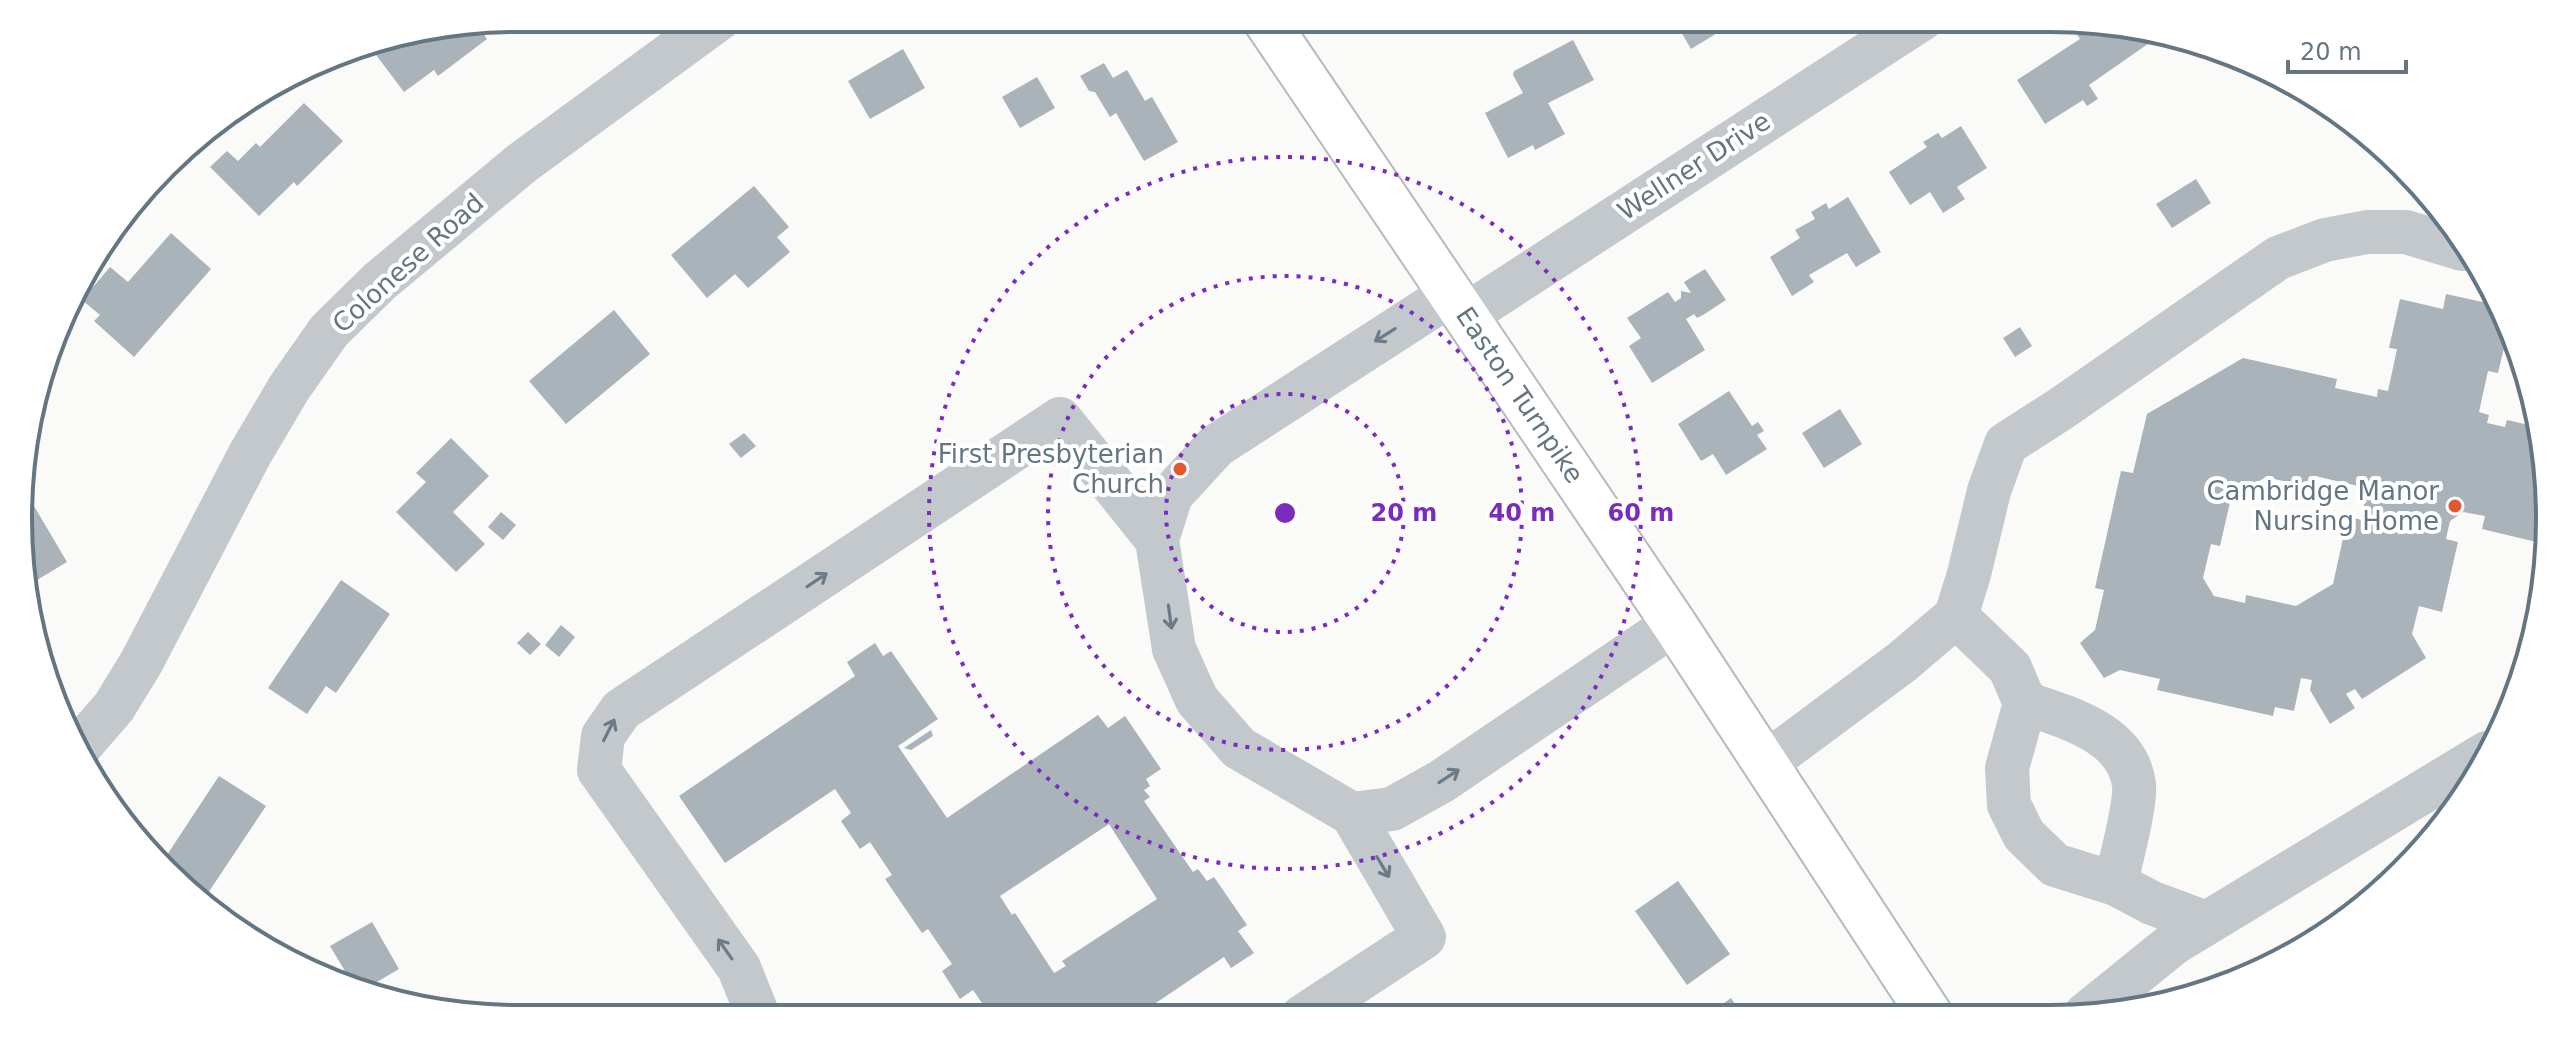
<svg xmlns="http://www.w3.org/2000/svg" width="2568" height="1037" font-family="'DejaVu Sans',sans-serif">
  <rect width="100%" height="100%" fill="#fafaf8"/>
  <path fill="#aab3b9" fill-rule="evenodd" d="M1618 18H1645L1647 20 1627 32Z
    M1662 18H1721L1727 27 1691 49 1680 30 1672 34Z
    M487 23 480 29 487 39 438 76 434 70 404 92 367 43Z
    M2089 24 2093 31 2100 26 2152 35 2155 39 2089 85 2098 99 2087 106 2083 100 2045 124 2017 80 2080 39 2076 33Z
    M1573 40 1594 80 1548 103 1565 134 1535 150 1533 145 1508 158 1485 113 1523 93 1513 75 1514 71Z
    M903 49 925 88 870 119 848 81Z
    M1104 63 1113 78 1127 70 1145 101 1152 97 1178 142 1144 161 1116 113 1110 117 1095 92 1089 91 1080 76Z
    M1037 77 1055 108 1020 128 1002 97Z
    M304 103 343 141 297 186 294 182 259 216 210 167 227 151 238 161 256 143 260 147Z
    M1961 126 1987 168 1957 187 1965 199 1943 213 1930 192 1910 205 1889 172 1927 147 1923 142 1938 133 1942 138Z
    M2196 179 2211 203 2172 228 2156 204Z
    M754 186 789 227 777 237 790 252 748 288 735 274 707 298 671 255Z
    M1848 197 1881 252 1856 267 1847 253 1809 275 1814 282 1792 296 1770 257 1800 238 1795 230 1815 219 1811 212 1826 203 1829 209Z
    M171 233 211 269 134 357 94 321 100 315 82 300 110 267 128 282Z
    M1705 269 1726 300 1703 315 1697 318 1694 314 1686 319 1705 350 1652 383 1629 346 1641 338 1627 318 1668 292 1675 302 1681 298V291L1691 293 1684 282Z
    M2446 294 2501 306 2503 314 2501 323 2505 324 2508 331 2498 373 2488 371 2479 412 2489 415 2487 423 2505 427 2507 420 2533 426 2549 485 2541 543 2482 529 2485 516 2463 512 2450 521 2446 539 2458 542 2442 612 2419 606 2412 634 2426 658 2362 699 2355 689 2346 694 2355 708 2330 724 2310 690 2312 680 2301 678 2294 711 2275 707 2273 716 2157 690 2160 679 2120 670 2104 678 2080 643 2095 630 2104 590 2095 588 2121 471 2133 473 2147 414 2243 358 2337 379 2335 388 2377 397 2378 389 2388 391 2397 349 2389 348 2400 299 2443 309ZM2315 476 2358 486 2365 500 2361 520 2348 516 2333 584 2296 606 2246 595 2245 603 2214 596 2203 578 2211 544 2220 546 2231 498 2266 477 2312 488Z
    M614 310 650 354 566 424 529 381Z
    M2020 327 2032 346 2015 357 2003 338Z
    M1729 391 1752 426 1758 422 1764 431 1757 435 1767 449 1726 475 1713 454 1701 461 1678 424Z
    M1840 409 1862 444 1824 468 1802 433Z
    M744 433 756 446 741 458 729 444Z
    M451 438 489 476 453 512 485 544 456 572 396 512 426 482 416 473Z
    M24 489 67 562 27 586 24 510Z
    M501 512 516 525 503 540 488 527Z
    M341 580 390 614 336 693 326 686 307 714 268 688Z
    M561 625 575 637 559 657 545 645Z
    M528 632 541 644 530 655 517 643Z
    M875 643 883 656 891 651 938 719 898 746 947 818 1098 715 1108 728 1125 716 1161 769 1146 779 1150 786 1144 790 1150 797 1144 801 1193 872 1198 869 1207 881 1214 877 1247 925 1238 931 1254 953 1231 968 1224 957 1135 1017 982 1018 989 1013 973 990 960 999 942 971 952 964 928 929 922 933 885 879 892 875 870 842 860 849 841 821 851 813 835 789 725 863 679 796 855 676 847 662ZM1109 824 1157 899 1062 961 1066 966 1054 973 1015 913 1012 915 1000 896Z
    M931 730 933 736 911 750 904 748Z
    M219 776 266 806 208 893 163 861Z
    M1678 881 1730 954 1687 985 1635 911Z
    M372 922 399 969 358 993 330 946Z
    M1731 998 1743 1016H1706Z"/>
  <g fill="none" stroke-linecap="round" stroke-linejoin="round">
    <defs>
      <path id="major" d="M1264 18 1674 624 1930 1015"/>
    </defs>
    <use href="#major" stroke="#b5babe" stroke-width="48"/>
    <path stroke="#c3c8cc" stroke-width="44" d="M1466 315 1923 18
      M1157 540 1171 495 1216 446 1451 294
      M1956 616 2010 668 2025 703 2007 768 2009 805 2024 835 2055 865 2116 884 2152 903 2206 923
      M2025 703C2066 717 2128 733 2134 785 2136 807 2120 861 2116 884
      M81 745 114 707 141 663 250 454 289 388 329 331 380 281 522 163 720 18
      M1766 763 1902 662 1956 616 1969 574 1989 491 2006 444 2062 408 2278 258 2325 240 2367 232H2406L2462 249
      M1352 814 1392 809 1442 781 1674 624
      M2085 1015 2174 943 2487 753
      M759 1018 739 968 599 770 603 736 621 710 1060 419 1157 540 1174 649 1197 700 1239 748 1352 814 1424 937 1302 1017"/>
    <use href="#major" stroke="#fff" stroke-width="44"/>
  </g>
  <defs><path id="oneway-shaft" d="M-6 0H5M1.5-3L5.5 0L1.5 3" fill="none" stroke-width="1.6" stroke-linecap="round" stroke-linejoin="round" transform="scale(2)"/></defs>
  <g stroke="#6a7a87">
    <use href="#oneway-shaft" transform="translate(1385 335) rotate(148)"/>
    <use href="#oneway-shaft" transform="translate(817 580) rotate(-34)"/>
    <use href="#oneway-shaft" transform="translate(1170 617) rotate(82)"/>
    <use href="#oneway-shaft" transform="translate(609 730) rotate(-63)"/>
    <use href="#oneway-shaft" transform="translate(1449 776) rotate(-33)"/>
    <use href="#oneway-shaft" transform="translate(1383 867) rotate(59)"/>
    <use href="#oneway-shaft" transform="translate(725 949) rotate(-125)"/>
  </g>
  <g fill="none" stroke="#7b2cbf" stroke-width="4" stroke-dasharray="4 8">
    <circle cx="1285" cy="513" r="119"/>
    <circle cx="1285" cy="513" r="237"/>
    <circle cx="1285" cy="513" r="356"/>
  </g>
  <g fill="#e4572e" stroke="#fff" stroke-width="3">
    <circle cx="1180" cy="469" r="8"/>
    <circle cx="2455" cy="506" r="8"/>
  </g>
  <g text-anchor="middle" stroke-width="8" stroke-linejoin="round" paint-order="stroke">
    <g font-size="26" fill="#657683" stroke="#fff">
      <text transform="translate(1694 166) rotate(-33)" y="9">Wellner Drive</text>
      <text transform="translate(408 263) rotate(-42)" y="9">Colonese Road</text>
      <text transform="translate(1520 395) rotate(56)" y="9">Easton Turnpike</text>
    </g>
    <g font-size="26" fill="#657683" stroke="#fff" text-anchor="end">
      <text x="1164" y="463">First Presbyterian<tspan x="1164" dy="30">Church</tspan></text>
      <text x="2439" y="500">Cambridge Manor<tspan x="2439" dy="30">Nursing Home</tspan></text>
    </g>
  </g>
  <path d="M0 0H2568V1037H0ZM518 32H2050A486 486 0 0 1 2536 518V519A486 486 0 0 1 2050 1005H518A486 486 0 0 1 32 519V518A486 486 0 0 1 518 32Z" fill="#fff" fill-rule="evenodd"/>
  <path fill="none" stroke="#657683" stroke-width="4" d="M518 32H2050A486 486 0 0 1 2536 518V519A486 486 0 0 1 2050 1005H518A486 486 0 0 1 32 519V518A486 486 0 0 1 518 32Z"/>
  <circle cx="1285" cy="513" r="12" fill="#7b2cbf" stroke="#fff" stroke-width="4"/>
  <g font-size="24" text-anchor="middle" font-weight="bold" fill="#7b2cbf" stroke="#fff" stroke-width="8" stroke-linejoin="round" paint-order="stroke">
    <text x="1404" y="521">20 m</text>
    <text x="1522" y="521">40 m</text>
    <text x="1641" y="521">60 m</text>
  </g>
  <path d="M2288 60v12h118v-12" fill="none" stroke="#657683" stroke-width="4"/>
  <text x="2300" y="60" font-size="24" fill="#657683" stroke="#ffffff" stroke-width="6" paint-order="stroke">20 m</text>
</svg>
